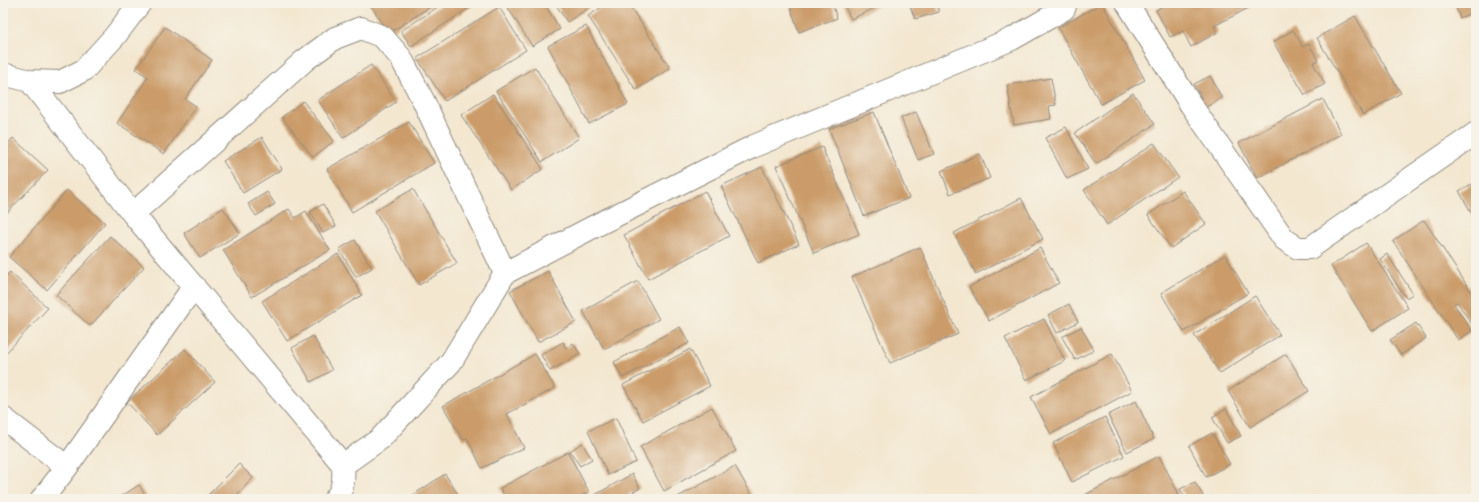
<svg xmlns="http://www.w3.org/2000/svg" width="1479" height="502" font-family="'Shantell Sans',sans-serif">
  <rect width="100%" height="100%" fill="#f7f3e8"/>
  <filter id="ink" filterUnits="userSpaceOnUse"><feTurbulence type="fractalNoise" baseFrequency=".025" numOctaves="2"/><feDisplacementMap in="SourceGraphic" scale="8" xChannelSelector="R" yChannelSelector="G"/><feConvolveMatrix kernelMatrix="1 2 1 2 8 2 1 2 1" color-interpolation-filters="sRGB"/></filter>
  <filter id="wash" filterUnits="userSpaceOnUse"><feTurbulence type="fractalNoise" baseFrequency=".012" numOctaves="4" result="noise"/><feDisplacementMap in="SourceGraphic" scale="16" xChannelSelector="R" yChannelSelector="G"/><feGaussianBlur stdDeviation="0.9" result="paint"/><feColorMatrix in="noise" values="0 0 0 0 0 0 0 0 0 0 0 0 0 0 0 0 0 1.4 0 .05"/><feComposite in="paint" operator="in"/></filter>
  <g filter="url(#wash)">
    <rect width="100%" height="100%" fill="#f3e7d0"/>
    <g id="blocks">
      <path fill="#cb9c6b" d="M369 3H436L389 33Z
        M444 3H477L411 46 401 31Z
        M505 3H544L560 29 532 46Z
        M555 3H597L567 22Z
        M608 3H628L670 68 636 90 588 16Z
        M789 3H832L837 18 799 32Z
        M843 3H886L851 19Z
        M909 3H936L939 12 915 19Z
        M1102 3 1145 80 1101 104 1058 28Z
        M1168 3H1258L1214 26 1218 32 1191 47 1183 31 1170 37 1156 10Z
        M1454 3H1476V11L1460 18Z
        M499 7 526 50 445 101 417 58Z
        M1355 16 1401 93 1363 115 1317 38Z
        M586 26 628 104 589 124 548 46Z
        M165 27 212 60 185 99 196 106 164 154 117 123 148 77 136 69Z
        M1293 30 1303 47 1309 44 1318 60 1313 63 1325 84 1305 95 1273 42Z
        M371 65 396 102 343 138 318 100Z
        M535 67 579 138 542 162 496 91Z
        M1210 76 1222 98 1206 107 1194 84Z
        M1051 78 1056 105 1049 106 1051 119 1014 125 1007 85Z
        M1133 93 1155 124 1096 164 1075 133Z
        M493 94 543 169 511 190 461 115Z
        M1323 99 1341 134 1257 178 1239 143Z
        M303 101 334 141 313 157 282 117Z
        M874 112 909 198 864 216 829 129Z
        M916 112 934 154 918 160 901 118Z
        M409 122 434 163 352 212 327 169Z
        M1066 127 1088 169 1067 179 1045 138Z
        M262 137 282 169 243 193 223 161Z
        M13 138 48 170 3 217V149Z
        M1154 143 1178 177 1107 225 1084 190Z
        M822 147 859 234 814 253 776 166Z
        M980 154 990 178 950 194 941 171Z
        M762 167 799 244 758 263 721 186Z
        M1476 182V221L1459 191Z
        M413 189 457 263 419 285 375 211Z
        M67 190 105 223 47 290 9 257Z
        M705 191 729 236 648 279 624 235Z
        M1183 191 1206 224 1171 248 1148 215Z
        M267 192 275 204 256 216 248 204Z
        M1021 198 1043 239 976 274 954 233Z
        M323 204 336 226 323 233 310 212Z
        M223 208 240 233 200 258 184 233Z
        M289 209 295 218 306 211 330 250 252 297 223 250Z
        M1424 220 1476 299V322L1472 324 1457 302 1454 304 1472 331 1458 340 1393 241Z
        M110 236 144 267 90 326 56 295Z
        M355 240 372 268 356 277 339 249Z
        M1366 243 1408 308 1372 331 1331 266Z
        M920 247 958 334 890 363 852 277Z
        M1040 248 1059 283 989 321 969 287Z
        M338 254 362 295 287 341 262 301Z
        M1387 254 1413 294 1406 298 1380 259Z
        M1225 255 1248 293 1184 332 1161 293Z
        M548 271 576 322 538 342 510 291Z
        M10 272 48 308 3 356V279Z
        M638 281 659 319 604 349 583 311Z
        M1255 296 1280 335 1220 373 1194 335Z
        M1069 304 1078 322 1057 333 1048 315Z
        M1044 319 1065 361 1026 380 1005 338Z
        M1416 323 1426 338 1401 355 1390 340Z
        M680 327 689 343 622 378 614 362Z
        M1081 327 1094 350 1075 360 1062 337Z
        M313 336 332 370 311 382 292 348Z
        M563 342 566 348 573 343 580 354 550 371 541 355Z
        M185 349 215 382 157 435 127 402Z
        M690 349 710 386 643 421 623 385Z
        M535 354 555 388 507 414 524 448 482 468 467 438 463 440 443 406Z
        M1112 354 1132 391 1051 434 1031 397Z
        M1286 354 1309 391 1250 427 1228 391Z
        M1136 401 1154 439 1127 452 1108 415Z
        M712 407 736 451 664 491 640 447Z
        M1226 409 1241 436 1227 443 1212 417Z
        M1105 417 1124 456 1072 482 1053 443Z
        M616 418 636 462 608 475 588 431Z
        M1212 433 1230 464 1206 477 1189 446Z
        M582 443 592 459 580 466 570 451Z
        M568 452 589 492 576 499H506L500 488Z
        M1159 456 1179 494 1170 499H1087L1085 495Z
        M239 464 253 478 233 499H204Z
        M735 466 754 499H674Z
        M445 474 461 499H407Z
        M632 474 640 488 628 495 631 499H588Z
        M1195 482 1205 499H1186L1180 489Z
        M139 485 148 499H117Z"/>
    </g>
  </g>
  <g filter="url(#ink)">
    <use href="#blocks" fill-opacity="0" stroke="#8f897e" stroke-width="1"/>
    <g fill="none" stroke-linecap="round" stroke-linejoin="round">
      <defs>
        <path id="minor" d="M1127 3 1191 105 1284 239 1298 248H1310L1476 133
          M3 74 30 81 60 82 84 70 115 36 140 3
          M30 81 133 214 343 465C344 477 344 490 335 499
          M133 214 305 60 335 38 361 28 383 37 401 58 423 100 505 273
          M3 418 67 467
          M343 465 380 439 451 362 505 273 593 227 754 146 1012 39 1064 9 1066 3
          M42 499 67 467 194 286"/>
      </defs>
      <use href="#minor" stroke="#8f897e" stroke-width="24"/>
      <use href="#minor" stroke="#fff" stroke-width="22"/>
    </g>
  </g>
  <rect width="1479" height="502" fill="none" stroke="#f7f3e8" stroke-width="16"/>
</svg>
